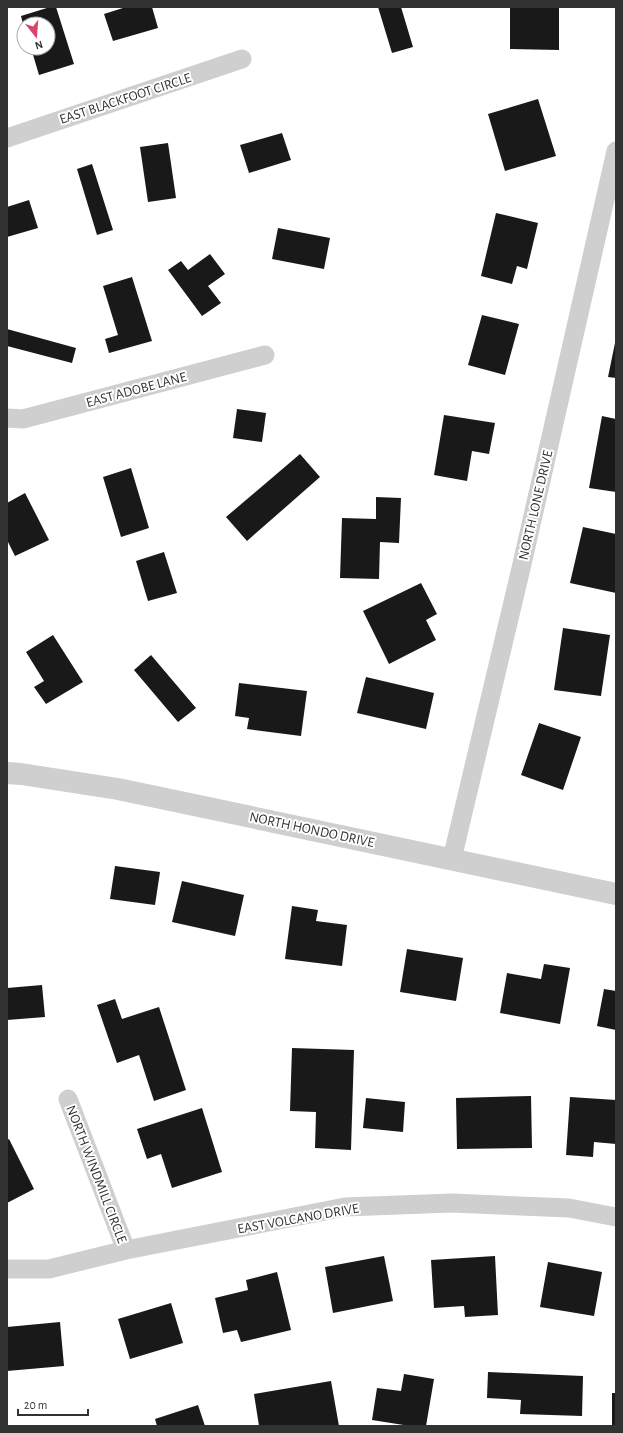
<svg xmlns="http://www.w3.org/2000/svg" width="623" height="1433" font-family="'Alegreya Sans',sans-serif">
  <rect width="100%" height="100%" fill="#fff"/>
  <path fill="#191919" d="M50 7H56L74 64 39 75 31 48H48V24H23L21 16Z
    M126 7H152L158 28 113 41 104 14Z
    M378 7H401L413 47 392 53Z
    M510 7H559V50L510 49Z
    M538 99 556 156 505 171 488 114Z
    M282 133 291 160 249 173 240 145Z
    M168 143 176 198 148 202 140 147Z
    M92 164 113 230 97 235 77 169Z
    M29 200 38 228 7 237V207Z
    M496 213 538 223 527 269 517 266 512 284 481 276Z
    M278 228 330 238 324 269 272 259Z
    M210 254 225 274 208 286 221 303 202 316 168 270 181 261 188 270Z
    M132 277 152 341 109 353 105 339 118 335 103 286Z
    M482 315 519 324 505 375 468 365Z
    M7 329 76 348 72 363 7 346Z
    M615 343H616V378L608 377Z
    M237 409 266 413 262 442 233 438Z
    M444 415 495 423 489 454 472 451 467 481 434 475Z
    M602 416 616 419V492L589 488Z
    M300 454 320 477 247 541 226 517Z
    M131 468 149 528 121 537 103 477Z
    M25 493 49 540 15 556 7 540V503Z
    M376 497 401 498 399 543 380 542 379 579 340 578 342 518 376 519Z
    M583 527 616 534V593L570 583Z
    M164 552 177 593 148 601 136 561Z
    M421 583 437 614 426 620 436 640 389 664 363 611Z
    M563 628 610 635 601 696 554 690Z
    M53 635 83 682 46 704 34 687 44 681 26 652Z
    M151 655 196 708 178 722 134 670Z
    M366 677 434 693 426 729 357 713Z
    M239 683 307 691 301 736 247 729 249 718 235 716Z
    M539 723 581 737 563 790 521 775Z
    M115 866 160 872 155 905 110 899Z
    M182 881 244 895 235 936 172 922Z
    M292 906 318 910 316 921 347 925 342 966 285 959Z
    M407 949 463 958 456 1001 400 992Z
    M544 964 570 968 560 1024 500 1013 507 973 541 979Z
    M42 985 45 1017 7 1020V988Z
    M604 989 616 991V1030L597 1026Z
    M115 999 122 1019 159 1007 186 1090 154 1101 139 1055 117 1063 97 1005Z
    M292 1048 354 1050 351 1150 315 1148 316 1112 290 1111Z
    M531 1096 532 1148 457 1149 456 1098Z
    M570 1097 616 1100V1144L594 1142 593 1157 566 1155Z
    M366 1098 405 1102 403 1132 363 1128Z
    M202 1108 222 1172 172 1188 161 1154 147 1159 137 1129Z
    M9 1139 34 1189 7 1203V1140Z
    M384 1256 393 1301 333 1313 325 1267Z
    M495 1256 498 1315 465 1317 464 1306 434 1308 431 1260Z
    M548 1262 602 1272 594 1316 540 1307Z
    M277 1272 291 1330 241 1342 237 1330 223 1333 215 1298 248 1290 246 1280Z
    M171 1303 183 1343 130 1359 118 1319Z
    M60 1322 64 1366 7 1371V1327Z
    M488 1372 583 1376 582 1416 520 1414 521 1400 487 1398Z
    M404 1374 434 1379 426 1426H410L372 1420 377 1388 401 1391Z
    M331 1381 339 1426H259L254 1394Z
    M612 1393H616V1426H612Z
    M198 1405 205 1426H157L155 1419Z"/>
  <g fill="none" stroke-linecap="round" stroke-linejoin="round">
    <path stroke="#cfcfcf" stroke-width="19" d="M7 138 242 59
      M7 418 23 419 265 355
      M452 859 522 564 616 151
      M68 1099 126 1250
      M7 1269H49L126 1250 345 1207 452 1203 569 1208 616 1217"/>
    <path stroke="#cfcfcf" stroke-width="22" d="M7 773 21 774 118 789 616 894"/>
  </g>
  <g text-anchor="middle" stroke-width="4" stroke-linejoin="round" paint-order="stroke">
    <g font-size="14" fill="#323232" stroke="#fff">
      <text transform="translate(125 98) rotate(-18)" y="5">EAST BLACKFOOT CIRCLE</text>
      <text transform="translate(136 389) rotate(-15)" y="5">EAST ADOBE LANE</text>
      <text transform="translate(535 505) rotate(-77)" y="5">NORTH LONE DRIVE</text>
      <text transform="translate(312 829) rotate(12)" y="5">NORTH HONDO DRIVE</text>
      <text transform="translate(97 1174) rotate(69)" y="5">NORTH WINDMILL CIRCLE</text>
      <text transform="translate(298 1218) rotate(-10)" y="5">EAST VOLCANO DRIVE</text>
    </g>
  </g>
  <rect width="623" height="1433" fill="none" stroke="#323232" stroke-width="16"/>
  <g transform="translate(36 36) rotate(163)"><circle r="19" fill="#ffffff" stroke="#adadad"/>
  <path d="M0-3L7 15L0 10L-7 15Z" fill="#da436c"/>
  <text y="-6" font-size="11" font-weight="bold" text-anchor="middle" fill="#323232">N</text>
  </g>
  <path d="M18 1409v6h70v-6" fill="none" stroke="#323232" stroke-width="2"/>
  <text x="24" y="1409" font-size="12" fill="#323232" stroke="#ffffff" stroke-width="3" paint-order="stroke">20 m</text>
</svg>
